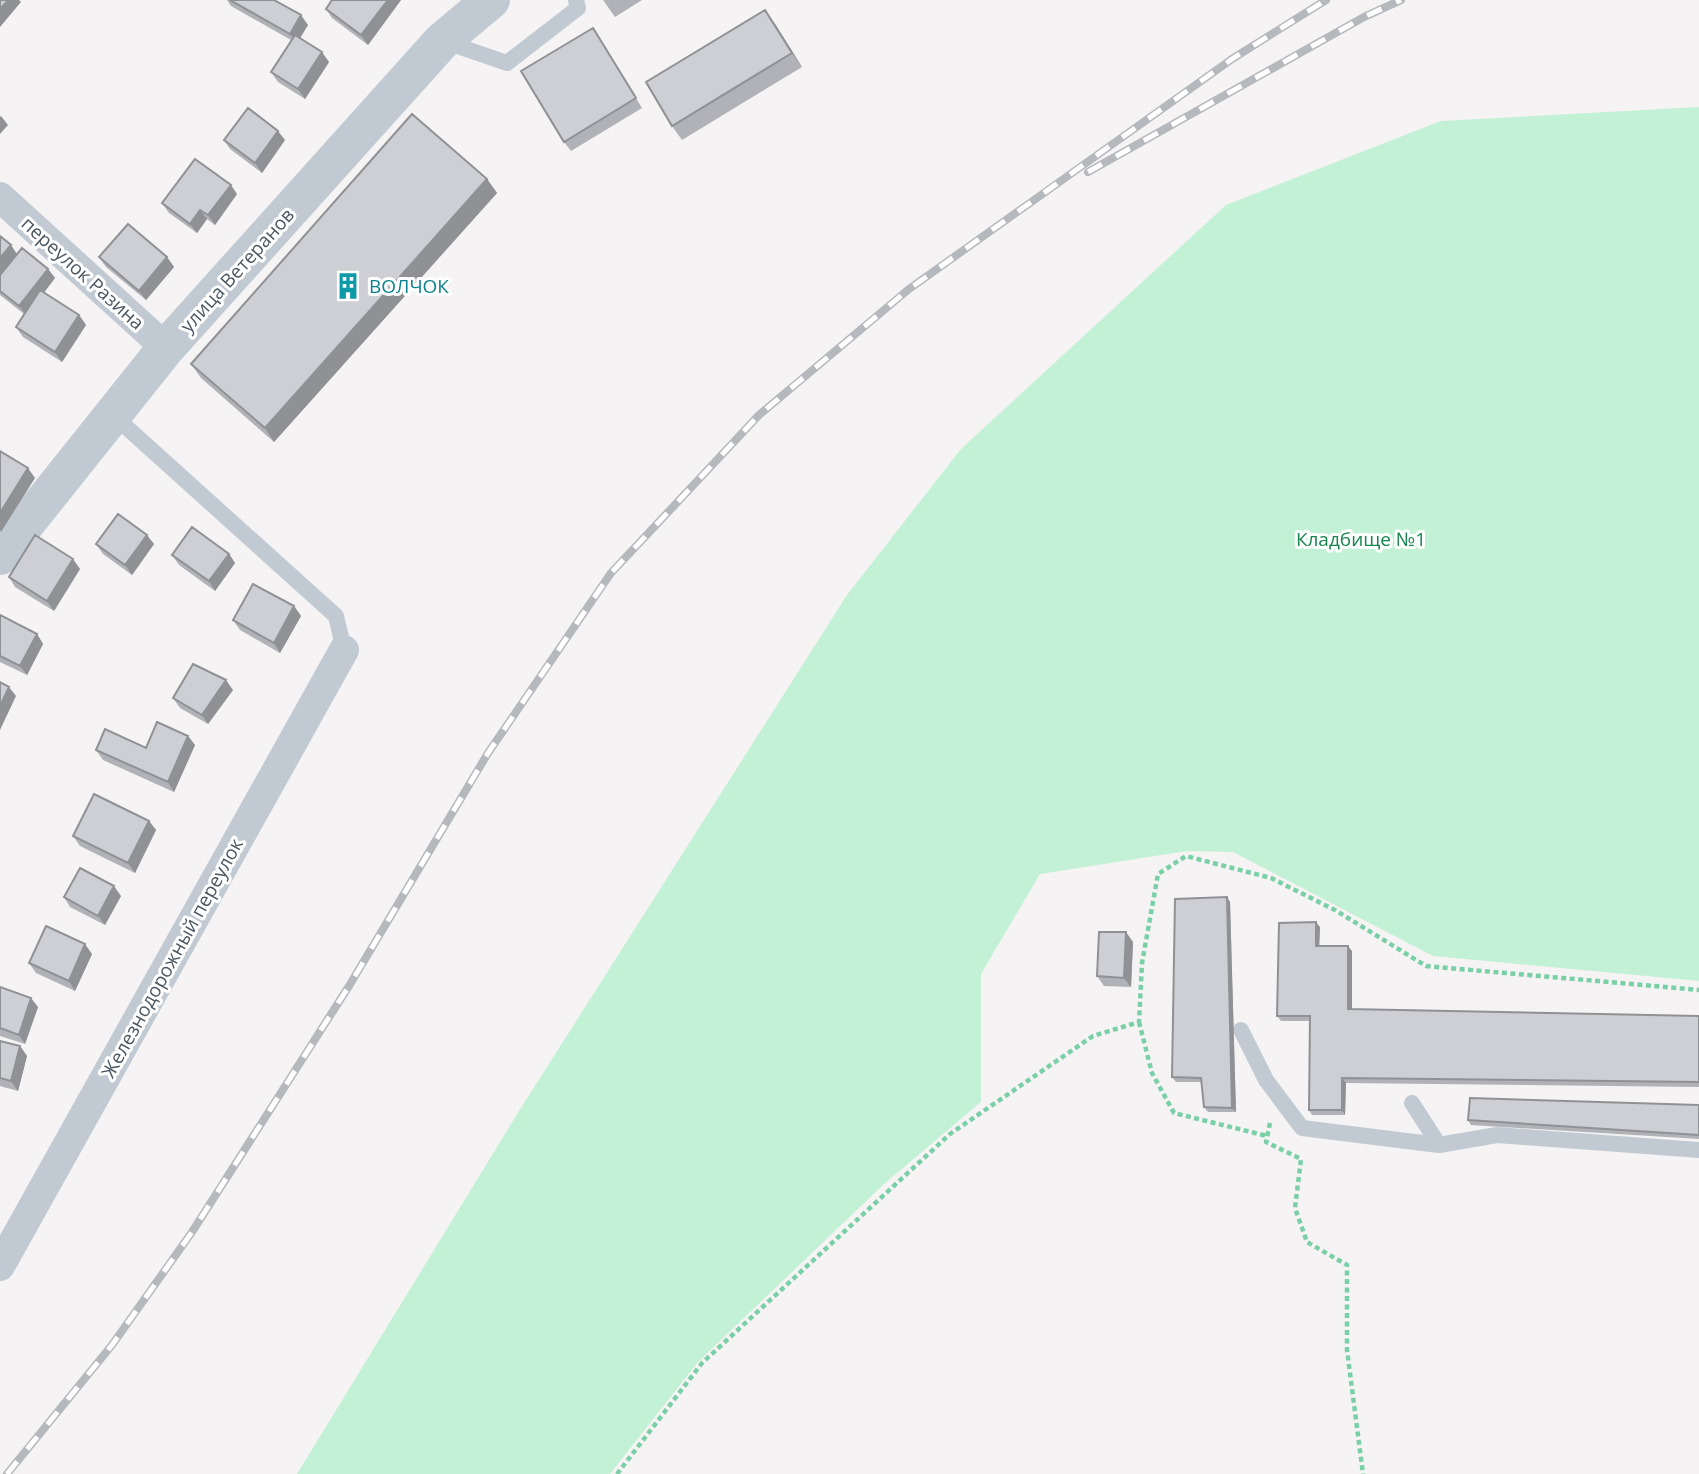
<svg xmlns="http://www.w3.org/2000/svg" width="1699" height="1474" font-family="'Open Sans',sans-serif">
  <rect width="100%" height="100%" fill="#f5f3f3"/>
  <path fill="#c3f1d5" d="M1699 107V981L1433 956 1233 852 1187 851 1040 874 981 974V1102L884 1184 698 1362 610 1474H297L519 1111 847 595 961 449 1226 205 1441 121Z"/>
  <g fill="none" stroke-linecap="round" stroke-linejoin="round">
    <path stroke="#7ad0a6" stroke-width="4.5" stroke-dasharray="5 3.5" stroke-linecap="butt" d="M1139 1022 1152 1073 1174 1113 1267 1136
      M1270 1123 1266 1142 1301 1159 1295 1208 1307 1242 1347 1265V1350L1363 1474
      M617 1474 702 1363 950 1134 1093 1036 1139 1022 1142 963 1158 874 1186 856 1271 878 1335 910 1426 966 1699 990"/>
    <path stroke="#c1cad2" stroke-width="16" d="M443 41 507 63 578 8 576 0
      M114 416 336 616 344 650
      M1241 1030 1266 1080 1302 1128 1439 1145
      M1412 1103 1439 1145 1497 1135 1699 1150"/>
    <path stroke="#c1cad2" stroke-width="30" d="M0 197 166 348
      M0 1266 344 650"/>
    <path stroke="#c1cad2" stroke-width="38" d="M0 556 166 348 442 41 491 0"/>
    <defs>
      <path id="rail" d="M1088 172 1364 17 1401 0
        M7 1474 112 1345 192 1232 349 986 488 753 611 573 759 415 909 289 1232 59 1326 0"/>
    </defs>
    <use href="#rail" stroke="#b5b8bd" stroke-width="8"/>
    <use href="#rail" stroke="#fff" stroke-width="5" stroke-dasharray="16" stroke-linecap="butt"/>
  </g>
  <path fill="#b0b2b7" d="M227 0H274L308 25 300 38 329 62 305 99 278 82 271 72 291 40 231 6Z
    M401 0 368 45 332 18 326 9Z
    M603 0H642L615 17Z
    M775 24 802 67 682 140 672 126Z
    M599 38 642 108 571 151 564 142Z
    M224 140H285L262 173 230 149Z
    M487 179 497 193 274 442 201 378 191 364Z
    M237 194 215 225 207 219 197 233 169 213 162 203Z
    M17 254 48 269 55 278 44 293 79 315 86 325 62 362 23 337 16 327 24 314 0 295V275Z
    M99 257H167L174 267 146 300 106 267Z
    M96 544H154L132 575 103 554Z
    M229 554 235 563 215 591 179 565 172 555Z
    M80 569 54 611 15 587 9 577Z
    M294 606 301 616 280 653 240 630 233 620Z
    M0 615 37 634 43 644 27 675 0 662Z
    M233 690 208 724 180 708 173 698Z
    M188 736 195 745 174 792 103 760 96 750 146 748Z
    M149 821 156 830 135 873 80 846 73 836Z
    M121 896 105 925 70 907 64 897Z
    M1230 902 1236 1112H1208L1204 1107 1202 1082H1176L1172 1077Z
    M1320 927 1319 946 1352 951V1009L1699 1016V1087L1346 1083 1345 1115H1312L1309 1110 1310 1021H1281L1277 1016Z
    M1133 942 1131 987 1104 986 1097 976Z
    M92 954 75 991 36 973 29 963Z
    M0 987 38 1007 25 1044 0 1036Z
    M0 1041 20 1046 27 1056 18 1091 0 1086Z
    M1699 1105V1139L1471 1125 1468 1120Z"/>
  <path fill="#909195" d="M8 0H19L21 2 0 27V9Z
    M388 0H401L368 45 361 35Z
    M765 10 775 24 802 67 792 53Z
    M301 15 308 25 297 43 290 34Z
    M322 52 329 62 305 99 298 89Z
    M1 116 8 125 0 134V117Z
    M278 131 285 140 262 173 255 163Z
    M487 179 497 193 274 442 265 428Z
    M231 185 237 194 215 225 208 215Z
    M200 210 207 219 197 233 190 224Z
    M11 245 17 254 0 275V258Z
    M167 257 174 267 146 300 139 291Z
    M48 269 55 278 26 315 19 306Z
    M79 315 86 325 62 362 55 352Z
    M28 468 35 478 1 532 0 530V513Z
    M147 535 154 544 132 575 125 565Z
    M229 554 235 563 215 591 209 581Z
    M73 559 80 569 54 611 47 601Z
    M294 606 301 616 280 653 274 643Z
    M37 634 43 644 27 675 20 666Z
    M226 680 233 690 208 724 202 715Z
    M9 687 16 696 0 730V706Z
    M188 736 195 745 174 792 168 782Z
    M149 821 156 830 135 873 128 863Z
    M114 886 121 896 105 925 98 916Z
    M1227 897 1230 902 1236 1112 1232 1108Z
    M1316 922 1320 927 1319 951 1316 946Z
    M1126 932 1133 942 1131 987 1124 978Z
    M85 944 92 954 75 991 69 981Z
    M1348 946 1352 951V1014L1348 1009Z
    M31 998 38 1007 25 1044 19 1035Z
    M20 1046 27 1056 18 1091 11 1081Z
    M1342 1078 1346 1083 1345 1115 1342 1110Z"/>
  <path fill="#cdcfd5" stroke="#909195" stroke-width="2" d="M0 0H8L0 9Z
    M230 0H274L301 15 290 34Z
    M332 0H388L361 35 326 9Z
    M765 10 792 53 672 126 646 82Z
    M593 28 636 98 564 142 521 71Z
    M295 35 322 52 298 89 271 72Z
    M248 108 278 131 255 163 224 140Z
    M412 114 487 179 265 428 191 364Z
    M195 159 231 185 208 215 200 210 190 224 162 203Z
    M128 224 167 257 139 291 99 257Z
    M0 236 11 245 0 258Z
    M22 248 48 269 19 306 0 291V275Z
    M40 290 79 315 55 352 16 327Z
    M0 451 28 468 0 513Z
    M118 514 147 535 125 565 96 544Z
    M192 527 229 554 209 581 172 555Z
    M35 535 73 559 47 601 9 577Z
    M253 584 294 606 274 643 233 620Z
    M0 615 37 634 20 666 0 656Z
    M193 664 226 680 202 715 173 698Z
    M0 682 9 687 0 706Z
    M157 722 188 736 168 782 96 750 105 729 146 748Z
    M94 794 149 821 128 863 73 836Z
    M80 868 114 886 98 916 64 897Z
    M1227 897 1232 1108 1204 1107 1201 1078 1172 1077 1175 899Z
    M1316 922V946H1348V1009L1699 1016V1082L1342 1078V1110H1309L1310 1016H1277L1279 923Z
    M46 926 85 944 69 981 29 963Z
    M1099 932H1126L1124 978 1097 976Z
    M0 987 31 998 19 1035 0 1028Z
    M0 1041 20 1046 11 1081 0 1078Z
    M1470 1098 1699 1105V1135L1468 1120Z"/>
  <defs>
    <symbol id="building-bare" viewBox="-9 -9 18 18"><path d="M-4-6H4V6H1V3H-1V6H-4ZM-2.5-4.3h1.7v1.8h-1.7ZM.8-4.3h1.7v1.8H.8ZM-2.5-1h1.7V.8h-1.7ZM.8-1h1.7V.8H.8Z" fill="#0f9aa8" stroke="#fff" stroke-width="2.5" paint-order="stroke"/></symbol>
  </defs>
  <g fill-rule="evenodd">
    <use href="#building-bare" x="329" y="267" width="38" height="38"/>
  </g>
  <g text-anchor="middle" stroke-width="6" stroke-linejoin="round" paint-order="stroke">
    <g font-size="19" fill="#4a5661" stroke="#fff">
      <text transform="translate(237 270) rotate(-48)" y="7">улица Ветеранов</text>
      <text transform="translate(83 273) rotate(42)" y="7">переулок Разина</text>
      <text transform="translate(172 958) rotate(-61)" y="7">Железнодорожный переулок</text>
    </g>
    <g font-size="19" fill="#0d838f" stroke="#fff" text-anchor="start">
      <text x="369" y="293">ВОЛЧОК</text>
    </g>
    <g font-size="19" fill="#17864f" stroke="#fff">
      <text x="1361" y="546">Кладбище №1</text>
    </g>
  </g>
</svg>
